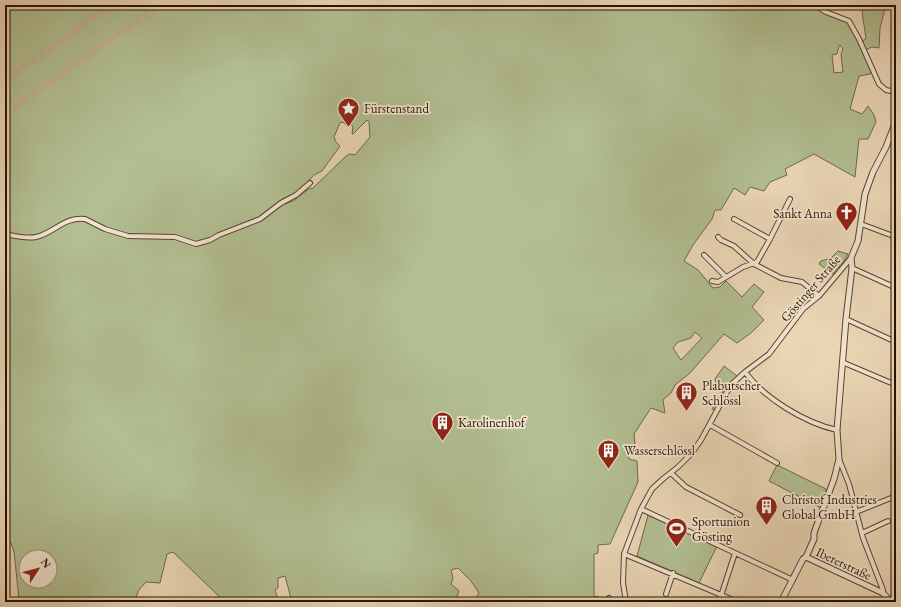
<svg xmlns="http://www.w3.org/2000/svg" width="901" height="607" font-family="'EB Garamond',serif">
  <rect width="100%" height="100%" fill="#ebd7b7"/>
  <filter id="stains"><feTurbulence type="fractalNoise" baseFrequency=".005" numOctaves="4"/><feColorMatrix values="0 0 0 0 .2 0 0 0 0 .09 0 0 0 0 .02 0 0 0 .5 -.17"/></filter>
  <radialGradient id="worn" r=".72"><stop offset=".6" stop-color="#630" stop-opacity="0"/><stop offset="1" stop-color="#630" stop-opacity=".3"/></radialGradient>
  <path fill="#b2bf92" stroke="#6d6949" fill-rule="evenodd" d="M5 5H814L848 22 860 42 866 39 862 11 866 5H886L880 28 879 48 872 47 865 50 874 68 870 74 859 76 850 109 862 114 868 106 874 115 876 122 868 139H859L855 177 814 154 785 169 787 175 770 182 764 191 750 187 745 195 734 188 721 210H715L712 219 693 245 684 261 698 270 713 288 720 287 726 281 742 297 754 284 764 292 752 307 764 320 751 333 737 343 724 334 690 373 675 385 671 393 663 400 665 413 651 408 634 434 635 444 628 449 629 459 637 461 638 482 610 544 598 545V553L594 554V596L599 597 600 602H474V600L479 593 471 581 458 568 451 570 453 578 451 584 459 591 455 602H292L285 576 278 578V588L275 590 279 602H225L173 552 167 554 160 583 146 582 138 591 135 602H8L19 599 14 552 11 543 5 542ZM840 45 843 49 841 54 843 72 834 73 832 55 837 54 839 46ZM367 120 369 122 370 137 355 155 350 154 346 156 312 189 310 188 293 201 282 205 280 202 282 199 298 192 314 175 322 171 340 146 336 142 334 137 340 123 343 122 346 125 351 124 353 127 352 134H353ZM695 332 702 338 681 360 673 348 678 342 691 338ZM26 557H50V581H26Z
    M838 251 848 254 845 260 833 274 819 264 821 261 831 258Z
    M724 366 737 376 726 390 715 410 712 409 724 389 716 384 715 379Z
    M777 465 826 489V496L821 508 769 481Z
    M648 515 717 546 699 583 637 556Z"/>
  <g fill="none" stroke-linecap="round" stroke-linejoin="round">
    <path stroke="#c4b092" stroke-width="7" stroke-dasharray="7 3.5" stroke-linecap="butt" d="M5 80 112 5
      M5 114 160 5"/>
    <defs>
      <path id="minor" d="M815 5 826 12 849 21 859 39 879 84 886 90 896 92
        M734 219 770 239
        M861 224 896 237
        M5 234C15 236 26 239 36 237 54 233 65 216 85 219L105 229 128 236 175 237 196 244 210 240 219 235 260 219 281 203 296 195 310 183
        M718 237 721 240 734 246 754 264 781 278 802 282 819 296
        M704 255 726 277
        M852 268 896 288
        M712 281 718 282 743 267 757 262 770 239 790 199
        M846 319 896 342
        M842 362 896 385
        M745 372C764 398 805 423 837 430
        M710 425 777 463
        M839 459 849 484 863 538 883 590V593
        M671 473 686 487 740 515
        M641 509 793 580
        M856 512 896 496
        M862 533 888 521
        M624 554 738 602
        M666 594 673 573
        M609 598 611 602
        M626 602 623 583 624 554 641 509 652 489 664 478 678 467 691 454 701 440 727 392 732 384 745 372 769 354 803 309 819 296 851 258
        M719 602 735 553"/>
      <path id="tertiary" d="M806 557 814 539V533L834 479 839 459 837 430 846 319 852 268 851 258 858 241 865 194 873 172 886 147 896 121
        M806 557 883 593 891 602
        M781 602 803 559 806 557"/>
    </defs>
    <use href="#minor" stroke="#59442e" stroke-width="6"/>
    <use href="#tertiary" stroke="#59442e" stroke-width="7"/>
    <use href="#minor" stroke="#f2e5d0" stroke-width="4"/>
    <use href="#tertiary" stroke="#f2e5d0" stroke-width="5"/>
  </g>
  <defs>
    <symbol id="sight-pin" viewBox="-11 -11 22 30"><path d="M0 17L-7.5 6A9.5 9.5 0 1 1 7.5 6Z" fill="#8f2418" stroke="#f2e5d0"/><path d="M0-6L1.8-2.2L6-1.7L2.9 1.2L3.7 5.4L0 3.3L-3.7 5.4L-2.9 1.2L-6-1.7L-1.8-2.2Z" fill="#fff"/></symbol>
    <symbol id="church-pin" viewBox="-11 -11 22 30"><path d="M0 17L-7.5 6A9.5 9.5 0 1 1 7.5 6Z" fill="#8f2418" stroke="#f2e5d0"/><path d="M-1.2-6h2.4v3.5h3.3v2.4h-3.3V6h-2.4V-.1h-3.3v-2.4h3.3Z" fill="#fff"/></symbol>
    <symbol id="building-pin" viewBox="-11 -11 22 30"><path d="M0 17L-7.5 6A9.5 9.5 0 1 1 7.5 6Z" fill="#8f2418" stroke="#f2e5d0"/><path d="M-4-6H4V6H1V3H-1V6H-4ZM-2.5-4.3h1.7v1.8h-1.7ZM.8-4.3h1.7v1.8H.8ZM-2.5-1h1.7V.8h-1.7ZM.8-1h1.7V.8H.8Z" fill="#fff"/></symbol>
    <symbol id="stadium-pin" viewBox="-11 -11 22 30"><path d="M0 17L-7.5 6A9.5 9.5 0 1 1 7.5 6Z" fill="#8f2418" stroke="#f2e5d0"/><path d="M0-5a6.5 5 0 1 0 0 10a6.5 5 0 1 0 0-10ZM-3.5-1.8h7v3.6h-7Z" fill="#fff"/></symbol>
  </defs>
  <g fill-rule="evenodd">
    <use href="#sight-pin" x="336" y="96" width="25" height="34"/>
    <use href="#church-pin" x="834" y="200" width="25" height="34"/>
    <use href="#building-pin" x="674" y="380" width="25" height="34"/>
    <use href="#building-pin" x="430" y="410" width="25" height="34"/>
    <use href="#building-pin" x="596" y="438" width="25" height="34"/>
    <use href="#building-pin" x="754" y="494" width="25" height="34"/>
    <use href="#stadium-pin" x="664" y="516" width="25" height="34"/>
  </g>
  <g text-anchor="middle" stroke-width="3.5" stroke-linejoin="round" paint-order="stroke">
    <g font-size="13" fill="#281300" stroke="#f2e5d0" text-anchor="start">
      <text x="364" y="113">Fürstenstand</text>
      <text x="832" y="218" text-anchor="end">Sankt Anna</text>
      <text x="702" y="390">Plabutscher<tspan x="702" dy="15">Schlössl</tspan></text>
      <text x="458" y="427">Karolinenhof</text>
      <text x="624" y="455">Wasserschlössl</text>
      <text x="782" y="504">Christof Industries<tspan x="782" dy="15">Global GmbH</tspan></text>
      <text x="692" y="526">Sportunion<tspan x="692" dy="15">Gösting</tspan></text>
    </g>
    <g font-size="13" fill="#281300" stroke="#f2e5d0">
      <text transform="translate(810 288) rotate(-49)" y="5">Göstinger Straße</text>
      <text transform="translate(844 563) rotate(25)" y="5">Ibererstraße</text>
    </g>
  </g>
  <rect width="901" height="607" fill="none" stroke="#ebd7b7" stroke-width="20"/>
  <rect x="6" y="6" width="889" height="595" fill="none" stroke="#281300" stroke-width="2"/>
  <rect x="10" y="10" width="881" height="587" fill="none" stroke="#281300"/>
  <g transform="translate(38 569) rotate(54)"><circle r="19" fill="#f2e5d0" stroke="#a1917d"/>
  <path d="M0-3L7 15L0 10L-7 15Z" fill="#8f2418"/>
  <text y="-6" font-size="11" font-weight="bold" text-anchor="middle" fill="#281300">N</text>
  </g>
  <rect width="100%" height="100%" filter="url(#stains)"/>
  <rect width="100%" height="100%" fill="url(#worn)"/>
</svg>
